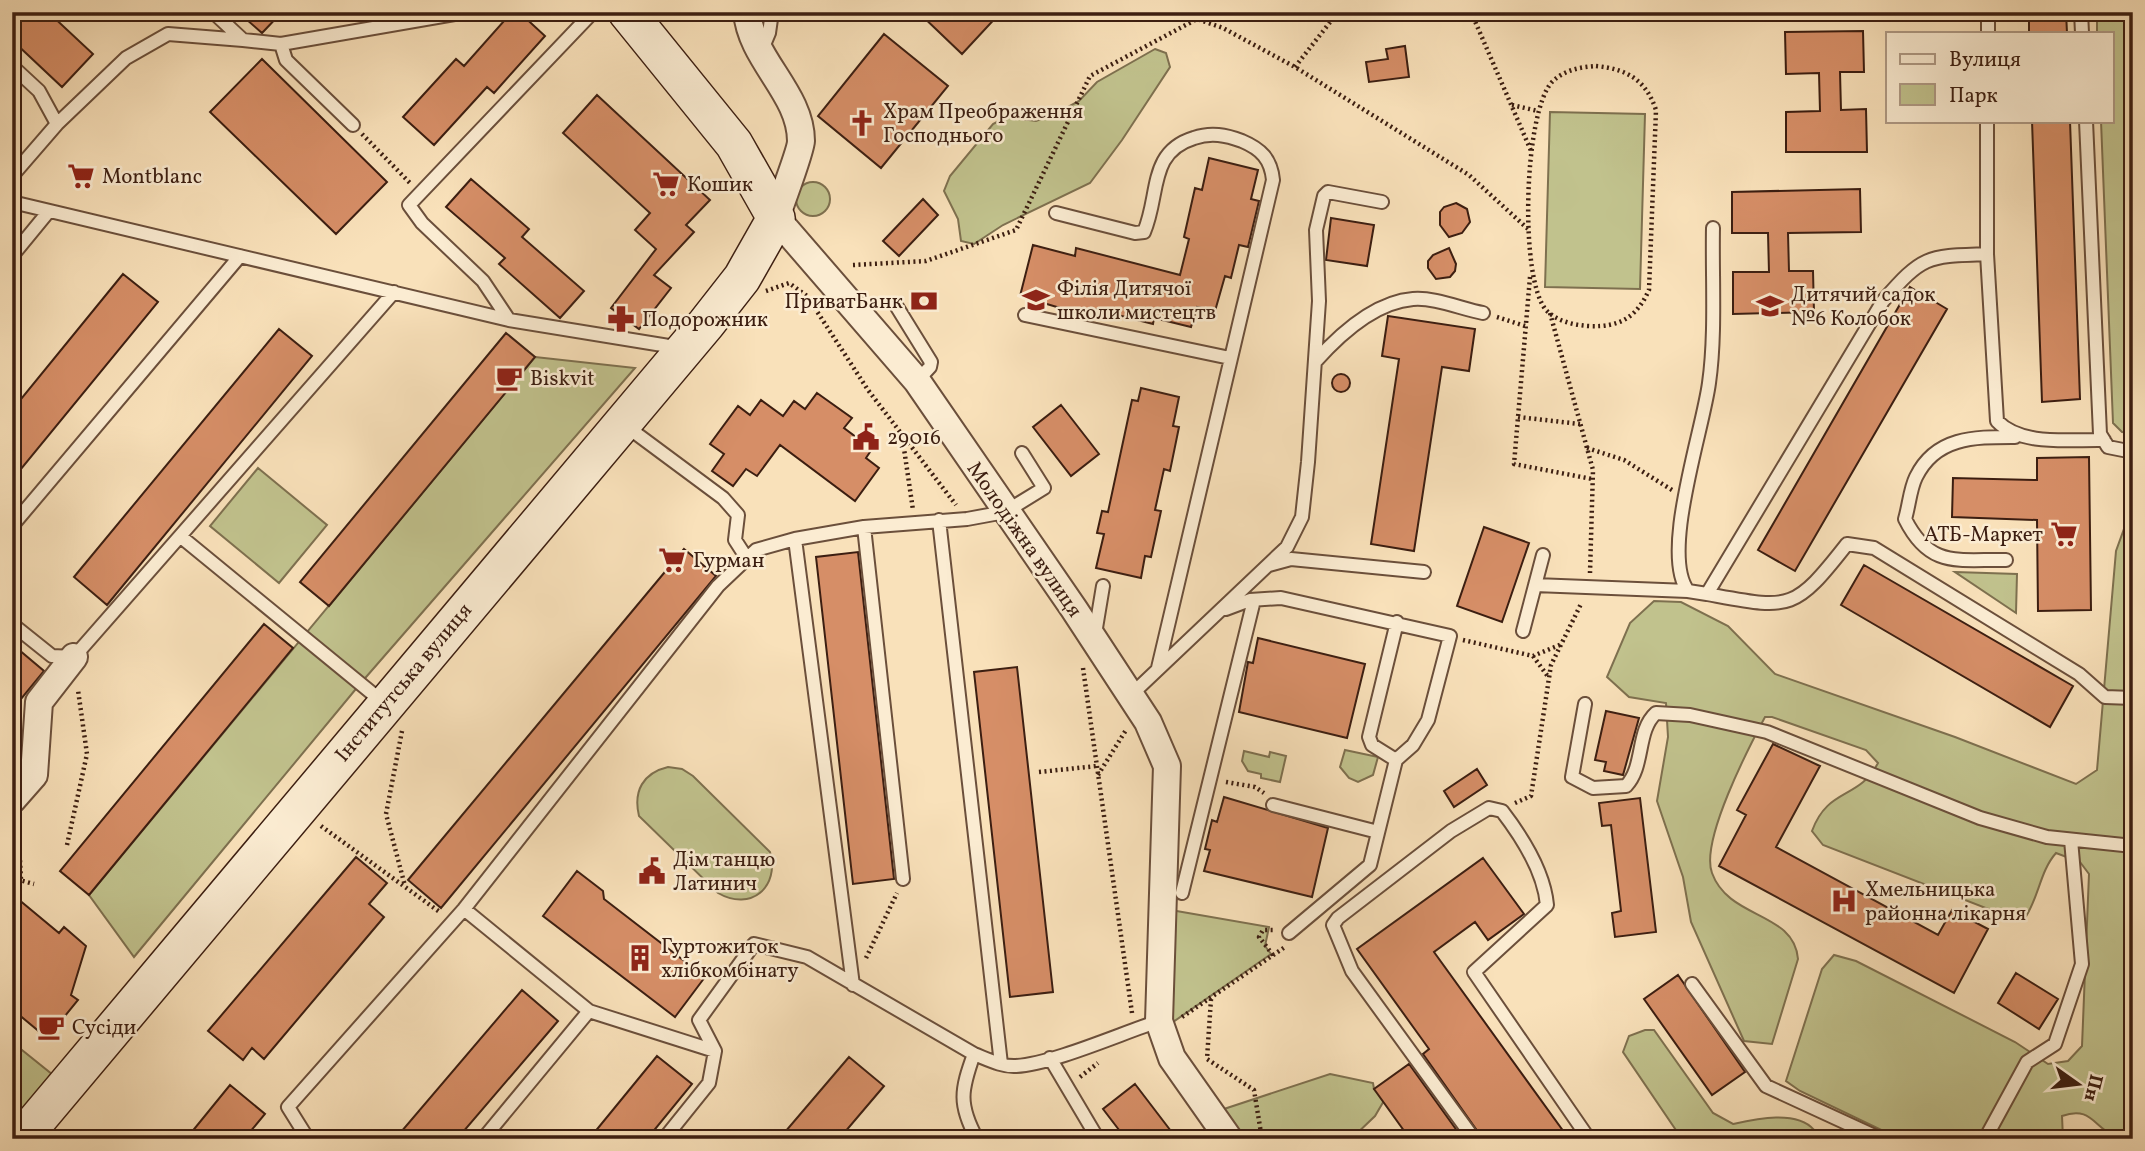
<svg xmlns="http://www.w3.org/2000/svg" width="2145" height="1151" font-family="Vollkorn,serif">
  <rect width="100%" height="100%" fill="#f9e1ba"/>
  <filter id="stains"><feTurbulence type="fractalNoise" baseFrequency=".00286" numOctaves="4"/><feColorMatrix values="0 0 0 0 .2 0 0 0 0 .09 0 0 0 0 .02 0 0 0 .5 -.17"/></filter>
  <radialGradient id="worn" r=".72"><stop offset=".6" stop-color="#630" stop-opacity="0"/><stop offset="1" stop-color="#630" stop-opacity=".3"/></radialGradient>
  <path fill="#c1c28d" stroke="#7e704f" stroke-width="2" d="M2097 12H2133V433L2122 432 2113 423 2101 121H2112V33H2097Z
    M1155 49 1166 53 1170 67 1122 140 1090 183 1003 225 974 244 961 241 958 219 944 191 950 176 993 124 1006 117 1036 121 1057 113 1079 101 1097 82Z
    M1550 112 1645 114 1640 289 1545 287Z
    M796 199a17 17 0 1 1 34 0a17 17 0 1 1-34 0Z
    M535 357 635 368 360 684 134 957 89 895Z
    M258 468 327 525 279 583 210 526Z
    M2133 504V1139C2093 1139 2098 1103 2062 1116L2063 1139H1900L1800 1091 1786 1081 1822 969 1834 955 1856 961 2015 1042 2048 1064 2068 1061 2082 1046 2089 874 2080 862 2056 853C2040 871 2039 897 2025 918L2014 919 1823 845 1812 831C1828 787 1859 800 1878 763L1866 750 1772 717H1765C1749 747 1700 841 1712 873 1729 920 1794 911 1798 959L1772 1044 1744 1041 1691 922 1683 877 1657 801 1668 737 1666 703 1629 697 1607 677 1630 623 1654 601 1681 602 1728 626 1775 674 1955 737 2076 784 2097 770 2116 551Z
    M1955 572 2017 574 2016 613Z
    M1345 750 1378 757 1373 775 1358 782 1349 778 1340 767Z
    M1244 751 1269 757 1270 752 1286 756 1280 782 1261 778V774L1248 771 1242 761Z
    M668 767 682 769 693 776 770 852C780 887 751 912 718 893L639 816C633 791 643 773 668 767Z
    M1165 909 1269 927 1265 946 1271 954 1163 1029Z
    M1645 1030H1654L1713 1113 1733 1124C1756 1119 1797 1110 1814 1130L1813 1139H1682L1623 1052 1629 1036Z
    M12 1042 53 1075 12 1124Z
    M1330 1074 1373 1083 1374 1089 1385 1099 1375 1116 1351 1139H1231L1224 1109Z"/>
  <path fill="#d68e67" stroke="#3c1e11" stroke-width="2" d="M12 12H48L93 54 62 87 12 40Z
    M238 12H282L262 33Z
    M512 12H519L545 36 494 93 487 87 434 145 403 117 456 59 464 66Z
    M918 12H1001L962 54Z
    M2029 12H2066L2067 33H2029Z
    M1863 31 1864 72H1840L1841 110 1866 109 1867 152H1786V112L1820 111 1819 73 1786 74 1785 32Z
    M884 34 948 86 881 168 818 116Z
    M1405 46 1409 77 1369 82 1366 62 1388 59 1386 49Z
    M262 59 387 182 336 234 210 112Z
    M597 95 710 200 686 225 694 232 654 275 671 288 639 329 611 308 656 249 635 230 650 213 563 133Z
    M2032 121H2070L2080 399 2042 402Z
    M1209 158 1258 170 1251 199 1259 201 1248 247 1239 245 1231 278 1225 276 1215 311 1197 307 1191 327 1154 318 1153 324 1090 308 1087 316 1020 296 1033 245 1075 256 1076 248 1180 275 1189 239 1184 237 1195 188 1202 190Z
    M471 179 529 229 522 237 584 291 560 318 499 264 505 258 446 207Z
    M1860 189 1861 232 1788 233 1789 271H1813L1814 312 1733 314V272H1769L1768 233H1732V192Z
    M923 199 938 215 899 256 883 241Z
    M1456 203 1467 209 1470 222 1462 233 1449 237 1440 225V212L1444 207Z
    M1331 218 1374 225 1367 266 1326 260Z
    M1449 248 1456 264 1455 271 1450 277 1436 279 1428 268V261L1433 255Z
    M123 274 158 302 12 480V410Z
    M1910 287 1947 309 1795 571 1758 550Z
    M1388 316 1475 329 1469 371 1442 367 1414 551 1371 544 1399 359 1382 356Z
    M279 329 312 356 107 605 74 577Z
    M506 333 535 357 329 606 300 582Z
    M1332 383a9 9 0 1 1 18 0a9 9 0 1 1-18 0Z
    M1141 388 1179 397 1173 426 1179 427 1170 471 1164 469 1155 510 1161 511 1151 557 1145 556 1141 578 1096 568 1104 534 1097 533 1102 511 1108 512 1132 400 1138 401Z
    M817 393 852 418 844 428 872 449 866 458 879 468 855 501 780 445 757 476 746 469 733 486 712 471 724 454 710 444 738 406 750 415 761 400 783 416 794 401 805 409Z
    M1061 405 1099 454 1071 476 1033 427Z
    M2089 457 2091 610 2038 611 2037 520 1952 517 1953 478 2037 480V458Z
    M1484 527 1529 543 1502 622 1457 606Z
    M684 549 716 576 441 908 408 880Z
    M858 552 894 879 853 884 816 557Z
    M1864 565 2073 686 2050 727 1841 605Z
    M264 624 293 648 89 895 60 871Z
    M1258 638 1365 664 1347 738 1239 712 1248 662 1253 663Z
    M12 644 44 671 12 710Z
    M1017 667 1053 992 1010 997 974 672Z
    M1606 711 1639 718 1623 775 1604 771 1606 762 1595 760Z
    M1773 744 1820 766 1776 847 1938 935 1952 910 1988 929 1954 993 1719 866 1746 815 1737 810Z
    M1477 769 1487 785 1454 807 1444 791Z
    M1224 797 1328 828 1312 897 1204 871 1210 850 1205 849 1212 820 1217 822Z
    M1640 798 1656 932 1615 937 1612 913 1621 911 1611 825 1602 826 1599 803Z
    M356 857 387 883 369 904 384 917 264 1059 252 1048 243 1060 208 1031Z
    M1483 858 1524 914 1488 940 1475 922 1434 952 1569 1139H1483L1423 1054 1429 1049 1357 949Z
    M577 871 603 891 604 899 705 977 675 1017 543 916Z
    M12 894 59 933 64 927 86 946 71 995 78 1000 47 1038 12 1009Z
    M2016 973 2058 999 2039 1029 1998 1003Z
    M1678 975 1745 1072 1712 1095 1644 999Z
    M522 990 558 1021 457 1139H395Z
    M657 1056 692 1084 647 1139H589Z
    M849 1057 884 1086 839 1139H779Z
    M1409 1064 1463 1139H1410L1374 1089Z
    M1135 1084 1177 1139H1126L1103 1109Z
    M230 1085 265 1114 244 1139H186Z"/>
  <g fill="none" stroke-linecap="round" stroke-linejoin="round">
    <defs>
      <path id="lane" d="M213 12 243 40 281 44
        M2081 12 2082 33
        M1988 33V12
        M761 52 769 33 772 12
        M12 66 39 91 57 124 12 176
        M1987 121V254L1997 421C2022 447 2071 439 2104 440
        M2086 121 2100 434 2108 447 2133 452
        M57 124 126 58 168 34 243 40
        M353 125 286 60 281 44 466 12
        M12 202 509 320 681 348
        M1056 213 1135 233 1144 232C1160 195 1148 152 1194 138 1211 132 1226 135 1242 141 1261 149 1271 159 1273 180L1158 668
        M1713 228C1712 277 1716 334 1709 383 1703 430 1660 554 1688 591L1707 594 1883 301C1923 255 1927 256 1987 254
        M12 256 49 211
        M897 307 931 362 930 367 917 381
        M1025 315 1230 358
        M509 320 483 281 422 223 409 205 593 12
        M1315 362C1339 335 1374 302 1413 299 1434 297 1462 309 1483 313
        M626 426 723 498 738 515 735 540 746 557
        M939 520 1001 1064
        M12 526 240 256
        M864 527 903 879
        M180 536 384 703
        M795 539 853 985
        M2006 560C1958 559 1930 569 1905 519 1909 506 1910 489 1916 477 1936 436 1976 437 2015 437
        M1269 565 1291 559 1424 572
        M1535 585 1688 591
        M1707 594C1790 609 1793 613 1847 544L1874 548 2079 674 2105 697 2133 698
        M1226 609 1250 600 1281 598 1450 636 1428 720 1413 745 1396 760 1370 865 1289 933
        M12 624 52 656 74 657 394 292
        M1523 631 1543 555
        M1095 634 1103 586
        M1132 694 1287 547 1302 517 1308 462 1319 301 1316 230 1324 196 1328 192 1382 202
        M1585 704 1572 777 1593 788 1626 786C1645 766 1636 731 1656 713L1690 715 1767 732 1980 818 2047 837 2133 846
        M1396 760 1372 745 1369 737 1397 622
        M1273 805 1378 832
        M1182 893 1254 600
        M464 909 589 1011 483 1139
        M1692 984 1766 1086 1881 1139
        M589 1011 715 1051
        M974 1054C961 1090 958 1104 977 1139
        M1050 1058 1098 1139
        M308 1139 288 1107 464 909 718 586 756 550 795 539 864 527 967 519 1005 512 1044 488 1022 453
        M664 1139 709 1083 715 1051 699 1020 754 944 807 957 974 1054C987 1059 1002 1067 1016 1066 1052 1064 1122 1033 1159 1021
        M1474 1139 1352 971 1333 925 1338 918 1451 831 1489 808 1502 811C1522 837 1544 872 1547 905L1474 972 1589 1139
        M1985 1139 2027 1062 2055 1044 2082 964 2071 840"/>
      <path id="street" d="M747 12C751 60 801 93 801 141 801 151 780 204 776 218L917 381 1074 609 1148 722 1167 766 1159 1021 1172 1058 1229 1139
        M12 800 34 775 39 702 74 657"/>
      <path id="secondary" d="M21 1139 706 324 742 278 776 218 734 144 627 12"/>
    </defs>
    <use href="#lane" stroke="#6b4f3b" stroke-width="16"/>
    <use href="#street" stroke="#6b4f3b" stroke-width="30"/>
    <use href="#secondary" stroke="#3c1e11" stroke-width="40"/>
    <path stroke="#3c1e11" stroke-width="4.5" stroke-dasharray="2 3.5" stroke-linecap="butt" d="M1471 12 1532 153
      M1596 66C1627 69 1646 80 1656 110L1649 290C1639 312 1626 324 1601 326 1584 327 1559 324 1546 310 1519 278 1524 112 1552 82 1564 70 1580 67 1596 66Z
      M1295 67 1338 12
      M1512 105 1538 111
      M362 134 410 183
      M853 265 926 261 1016 230 1090 76 1197 19 1223 28 1295 67 1469 175 1528 229
      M1530 277 1514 464 1592 479
      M766 291 789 283 807 296 868 390 956 505
      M1550 313 1593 470 1590 573
      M1497 317 1525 326
      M1518 417 1580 424
      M902 435 913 510
      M2125 436 2133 426
      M1587 448 1624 460 1672 490
      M1463 640 1533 656 1562 644
      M1533 656 1549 678
      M1083 668 1132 1013
      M402 731 386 814 405 886
      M1039 772 1097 766
      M1098 775 1126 730
      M1226 782 1255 787 1264 793
      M1515 803 1531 796 1551 665 1581 604
      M18 822 21 880
      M321 826 441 913
      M67 845 87 754 78 690
      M12 878 34 884
      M1273 955 1259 937 1263 930H1275
      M866 958 897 893
      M1211 999 1207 1059 1254 1090 1262 1139
      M1182 1017 1285 947
      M1080 1077 1098 1063"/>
    <use href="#lane" stroke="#fbecd2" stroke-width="12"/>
    <use href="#street" stroke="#fbecd2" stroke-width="26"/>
    <use href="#secondary" stroke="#fbecd2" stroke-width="37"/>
  </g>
  <defs>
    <symbol id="church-bare" viewBox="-9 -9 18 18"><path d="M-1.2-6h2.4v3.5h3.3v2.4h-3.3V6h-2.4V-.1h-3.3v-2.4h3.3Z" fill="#8f2418" stroke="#fbecd2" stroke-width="2.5" paint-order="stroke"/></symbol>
    <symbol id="supermarket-bare" viewBox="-9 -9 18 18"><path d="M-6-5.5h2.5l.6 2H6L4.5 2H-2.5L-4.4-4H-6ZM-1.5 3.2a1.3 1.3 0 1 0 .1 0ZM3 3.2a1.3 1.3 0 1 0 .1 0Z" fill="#8f2418" stroke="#fbecd2" stroke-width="2.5" paint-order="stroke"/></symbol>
    <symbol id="school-bare" viewBox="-9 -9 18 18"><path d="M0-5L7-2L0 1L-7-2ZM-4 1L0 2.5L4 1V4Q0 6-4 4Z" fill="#8f2418" stroke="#fbecd2" stroke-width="2.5" paint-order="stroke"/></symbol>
    <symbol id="bank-bare" viewBox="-9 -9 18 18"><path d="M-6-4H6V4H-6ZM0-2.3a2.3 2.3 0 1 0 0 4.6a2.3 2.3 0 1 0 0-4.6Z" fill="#8f2418" stroke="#fbecd2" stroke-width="2.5" paint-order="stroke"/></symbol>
    <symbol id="pharmacy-bare" viewBox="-9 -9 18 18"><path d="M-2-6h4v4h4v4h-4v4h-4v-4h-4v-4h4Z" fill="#8f2418" stroke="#fbecd2" stroke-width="2.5" paint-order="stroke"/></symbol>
    <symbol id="cafe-bare" viewBox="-9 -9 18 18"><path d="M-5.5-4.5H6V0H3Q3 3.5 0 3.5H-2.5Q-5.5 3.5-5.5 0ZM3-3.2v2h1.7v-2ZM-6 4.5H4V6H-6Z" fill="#8f2418" stroke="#fbecd2" stroke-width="2.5" paint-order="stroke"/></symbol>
    <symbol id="civic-bare" viewBox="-9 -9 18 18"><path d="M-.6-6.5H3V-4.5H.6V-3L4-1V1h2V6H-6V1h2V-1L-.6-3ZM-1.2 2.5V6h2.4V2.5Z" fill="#8f2418" stroke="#fbecd2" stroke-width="2.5" paint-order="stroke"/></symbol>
    <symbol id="hospital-bare" viewBox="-9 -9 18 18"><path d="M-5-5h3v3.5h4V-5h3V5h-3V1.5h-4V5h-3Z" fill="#8f2418" stroke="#fbecd2" stroke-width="2.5" paint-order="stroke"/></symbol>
    <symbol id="building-bare" viewBox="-9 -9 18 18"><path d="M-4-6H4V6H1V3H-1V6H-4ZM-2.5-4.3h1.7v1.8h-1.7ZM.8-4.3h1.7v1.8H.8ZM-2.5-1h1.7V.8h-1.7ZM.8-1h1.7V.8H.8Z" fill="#8f2418" stroke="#fbecd2" stroke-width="2.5" paint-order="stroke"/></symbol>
  </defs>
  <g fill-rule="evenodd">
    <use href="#church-bare" x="843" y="104" width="38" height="38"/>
    <use href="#supermarket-bare" x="62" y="157" width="38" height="38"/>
    <use href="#supermarket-bare" x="647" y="165" width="38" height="38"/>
    <use href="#school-bare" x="1017" y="281" width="38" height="38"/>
    <use href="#bank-bare" x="905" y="282" width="38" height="38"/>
    <use href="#school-bare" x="1751" y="287" width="38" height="38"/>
    <use href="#pharmacy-bare" x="602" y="300" width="38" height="38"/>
    <use href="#cafe-bare" x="490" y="359" width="38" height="38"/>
    <use href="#civic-bare" x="847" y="418" width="38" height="38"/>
    <use href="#supermarket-bare" x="2045" y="515" width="38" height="38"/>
    <use href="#supermarket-bare" x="653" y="541" width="38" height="38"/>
    <use href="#civic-bare" x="633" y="852" width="38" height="38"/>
    <use href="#hospital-bare" x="1825" y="882" width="38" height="38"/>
    <use href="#building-bare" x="621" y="939" width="38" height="38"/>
    <use href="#cafe-bare" x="32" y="1008" width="38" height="38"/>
  </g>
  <g text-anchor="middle" stroke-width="5" stroke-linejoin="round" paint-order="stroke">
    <g font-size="21" fill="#3c1e11" stroke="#fbecd2" text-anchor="start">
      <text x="883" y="118">Храм Преображення<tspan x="883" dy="24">Господнього</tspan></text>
      <text x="102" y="183">Montblanc</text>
      <text x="687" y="191">Кошик</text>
      <text x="1057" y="295">Філія Дитячої<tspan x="1057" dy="24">школи мистецтв</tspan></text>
      <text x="1791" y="301">Дитячий садок<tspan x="1791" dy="24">№6 Колобок</tspan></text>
      <text x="903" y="308" text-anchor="end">ПриватБанк</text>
      <text x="642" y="326">Подорожник</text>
      <text x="530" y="385">Biskvit</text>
      <text x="887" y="444">29016</text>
      <text x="2043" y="541" text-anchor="end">АТБ-Маркет</text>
      <text x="693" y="567">Гурман</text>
      <text x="673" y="866">Дім танцю<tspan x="673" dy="24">Латинич</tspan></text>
      <text x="1865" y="896">Хмельницька<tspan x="1865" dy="24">районна лікарня</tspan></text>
      <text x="661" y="953">Гуртожиток<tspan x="661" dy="24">хлібкомбінату</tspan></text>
      <text x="72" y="1034">Сусіди</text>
    </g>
    <g font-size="21" fill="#3c1e11" stroke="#fbecd2">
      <text transform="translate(1025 539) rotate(55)" y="7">Молодіжна вулиця</text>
      <text transform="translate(403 682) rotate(-50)" y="7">Інститутська вулиця</text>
    </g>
  </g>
  <rect width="2145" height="1151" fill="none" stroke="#f9e1ba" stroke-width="42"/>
  <rect x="14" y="14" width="2117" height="1123" fill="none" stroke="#3c1e11" stroke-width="3.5"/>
  <rect x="21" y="21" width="2103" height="1109" fill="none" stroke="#3c1e11" stroke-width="2"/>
  <rect x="1886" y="32" width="228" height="91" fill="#fbecd2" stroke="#af9a85" stroke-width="2"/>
  <rect x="1900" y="54" width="35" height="10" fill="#fbecd2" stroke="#af9a85" stroke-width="2"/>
  <text x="1949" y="66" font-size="21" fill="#3c1e11">Вулиця</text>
  <rect x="1900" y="84" width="35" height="21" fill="#c1c28d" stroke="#af9a85" stroke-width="2"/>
  <text x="1949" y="102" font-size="21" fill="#3c1e11">Парк</text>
  <g transform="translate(2078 1084) rotate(104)" stroke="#fbecd2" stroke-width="5" paint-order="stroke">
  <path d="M0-5L12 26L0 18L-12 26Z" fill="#3c1e11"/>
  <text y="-10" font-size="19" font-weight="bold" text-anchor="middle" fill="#3c1e11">Пн</text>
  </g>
  <rect width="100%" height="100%" filter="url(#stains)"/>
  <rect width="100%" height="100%" fill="url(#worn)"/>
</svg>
